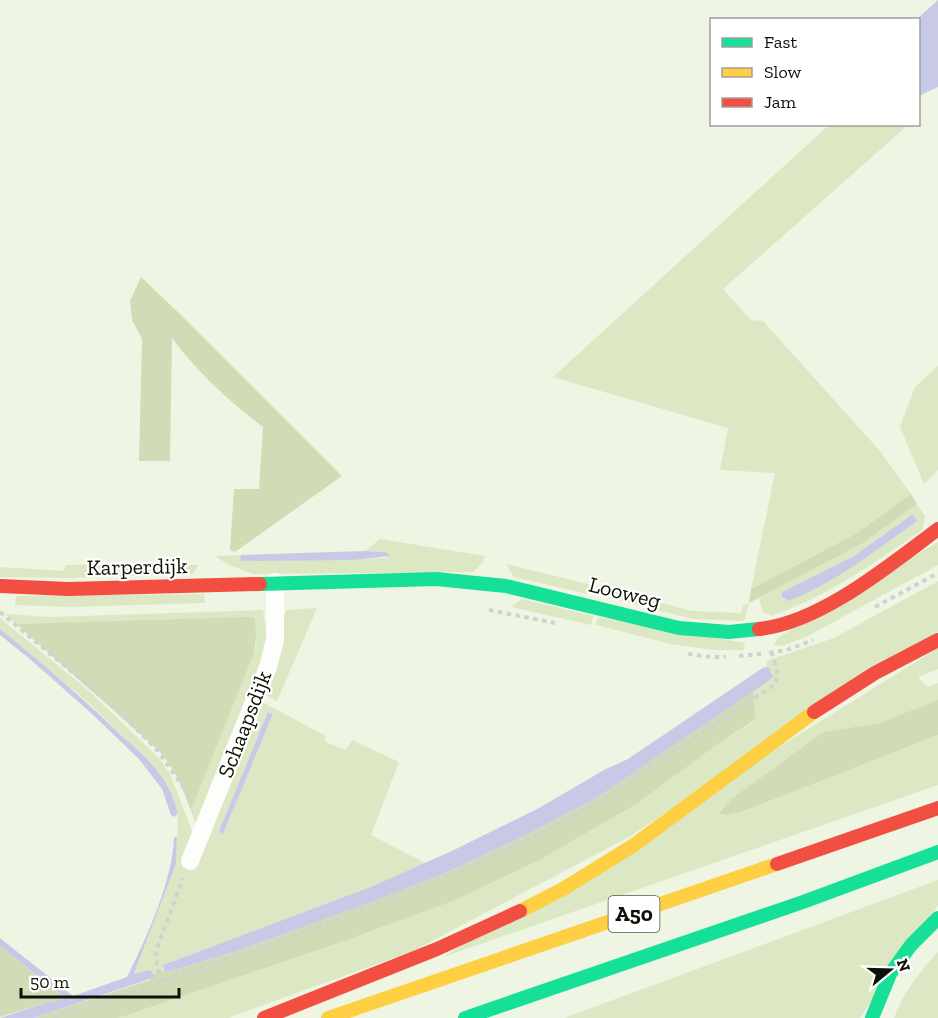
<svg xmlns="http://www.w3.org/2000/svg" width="938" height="1018" font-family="'Zilla Slab',serif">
  <rect width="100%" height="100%" fill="#eff5e3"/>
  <path fill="#dce7c3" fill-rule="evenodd" d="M829 125H908L723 289 751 320 763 321 879 450 911 494 857 533 751 589 775 473 720 470 728 428 553 377Z
    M938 366V470L924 484 900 427 915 387Z
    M917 504 925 516 922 530C873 564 828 596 771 616L763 612 759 598 863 543ZM913 514 917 521C897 536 802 606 783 599L782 592 854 556Z
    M380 539 485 556 483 562 473 572 253 574 227 564 215 556 241 555 240 558 243 561 388 558 386 552 365 551Z
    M938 542V565L806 637 784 645 773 646 779 637Z
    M506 564 596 586 594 590 587 594 514 577Z
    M66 565H198L193 574 69 578 0 577V567L63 571Z
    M938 581V632L629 837 413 951 228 1018H119L330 946 715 746 756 720 753 691 770 680 772 672 766 668V661L834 638Z
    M606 588 692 611 741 613 743 605 749 603 745 619 743 621 693 619 609 598Z
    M204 594 205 603 71 607 15 605 16 596Z
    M522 599 593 616 591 625 511 607Z
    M317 608 277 701 264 694 286 610Z
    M263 610 268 639 264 657 196 825 191 811 253 656 257 641 90 623 16 624 5 614 50 617Z
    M598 617 745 643 744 650H713L671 644 596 625Z
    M0 618 88 690 159 758 170 774 193 833 262 702 326 736 325 742 346 750 352 740 399 762 371 835 425 863 373 886 163 965 164 971 154 974 153 972 134 975 176 864 178 820 176 810 160 774 146 759 89 703 0 629ZM268 712 273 714 223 833 219 831Z
    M938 648V669L918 677 927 687 938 683V700L879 723 823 732 731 799 718 813 727 815 747 810 938 735V785L443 957Z
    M938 880V905L860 1018H564Z
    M938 952V1018H894C903 993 920 971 938 952Z"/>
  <path fill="#d1dcb7" d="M141 277 182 316 342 476 235 552 230 550 234 489H259L263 427C230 402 197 372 172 338L170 461H139L142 339 132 320 130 301Z
    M911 494 917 504 863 543 749 603 751 589 857 533Z
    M249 617 254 618C257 632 256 643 253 656L191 811C181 784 175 768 156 748L16 624Z
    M753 691 756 719 715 746 636 804 539 860 455 900 330 946 119 1018H34L150 980 154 974 164 971 166 973 237 951 448 872 528 834 598 797Z
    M938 700V735L747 810 727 815 718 814 731 799 823 732 879 723Z
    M0 946 66 999 55 1002H49L0 1017Z"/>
  <path fill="#c7c9e7" d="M938 0V87L919 96 918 20 917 19Z
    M913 514 917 521C877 550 836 582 789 601L782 597V592L854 556Z
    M365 551 386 552 390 556 352 560 242 561 240 558 241 555Z
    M0 629C42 663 83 698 122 736 135 748 151 761 161 776 168 786 176 801 177 814L174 817 171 815 162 789 139 759 92 714 31 660 0 635Z
    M764 667 769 668 773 676 770 680 598 797 528 834 448 872 373 901 237 951 165 973 163 965 373 886 454 850 539 808 604 770 628 759Z
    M268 712 273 714 223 834 219 831Z
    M174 837H177L176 864 134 974 150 970 154 974 153 978 34 1018H0L49 1002H55L65 998 0 946V938L73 996 127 977C146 939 173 880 174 837Z"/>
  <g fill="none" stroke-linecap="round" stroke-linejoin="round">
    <path stroke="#d0d2ce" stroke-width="4" stroke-dasharray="4.5 4.5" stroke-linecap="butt" d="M875 607 938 573
      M489 610 555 623
      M0 612 119 711 158 751 193 801
      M769 653 787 650 813 640
      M688 654 712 657H726
      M739 656 761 654
      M163 982 157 967 156 951 183 878
      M54 1018 163 982 298 934 485 861 570 818 608 796 774 685 778 676 772 653"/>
    <path stroke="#fdfefb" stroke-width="18" d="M190 861 268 667 275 640V582"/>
    <path stroke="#16e098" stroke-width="14" d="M260 584 436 579 506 586 679 628 729 632 759 629
      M465 1018 803 902 938 852
      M872 1018 890 974 911 945 938 918"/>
    <path stroke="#ffcf43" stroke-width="14" d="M520 911 563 889 634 845 814 712
      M328 1018 777 864"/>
    <path stroke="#f24e42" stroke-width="14" d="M0 586 68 589 260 584
      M759 629C820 623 890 565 938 529
      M814 712 875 673 938 640
      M777 864 938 808
      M264 1018 437 949 520 911"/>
  </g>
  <g text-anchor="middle" stroke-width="4.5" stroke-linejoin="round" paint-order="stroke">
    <rect fill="#fff" stroke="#565851" stroke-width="1.5" x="608.5" y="896" width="51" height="36" rx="4.5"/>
    <g font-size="21" font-weight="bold" fill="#0e1107">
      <text x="634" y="921">A50</text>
    </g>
    <g font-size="22" fill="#0e1107" stroke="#fff">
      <text transform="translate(137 566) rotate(-1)" y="8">Karperdijk</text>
      <text transform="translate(625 592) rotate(14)" y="8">Looweg</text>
      <text transform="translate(244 724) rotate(-69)" y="8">Schaapsdijk</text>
    </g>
  </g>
  <rect x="710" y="18" width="210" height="108" fill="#ffffff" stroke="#9fa09c" stroke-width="1.5"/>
  <rect x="722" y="38" width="30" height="9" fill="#16e098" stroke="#9fa09c" stroke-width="1.5"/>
  <text x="764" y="48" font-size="18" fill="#0e1107">Fast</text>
  <rect x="722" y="68" width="30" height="9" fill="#ffcf43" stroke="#9fa09c" stroke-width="1.5"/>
  <text x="764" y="78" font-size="18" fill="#0e1107">Slow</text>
  <rect x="722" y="98" width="30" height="9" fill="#f24e42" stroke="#9fa09c" stroke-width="1.5"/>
  <text x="764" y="108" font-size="18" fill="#0e1107">Jam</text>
  <g transform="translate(890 970) rotate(71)" stroke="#ffffff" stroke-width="4.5" paint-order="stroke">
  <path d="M0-4.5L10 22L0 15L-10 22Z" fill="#0e1107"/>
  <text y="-9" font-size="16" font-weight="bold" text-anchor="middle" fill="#0e1107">N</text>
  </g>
  <path d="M21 988v9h158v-9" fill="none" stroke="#0e1107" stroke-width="3"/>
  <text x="30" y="988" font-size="18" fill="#0e1107" stroke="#ffffff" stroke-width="4.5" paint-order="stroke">50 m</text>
</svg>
